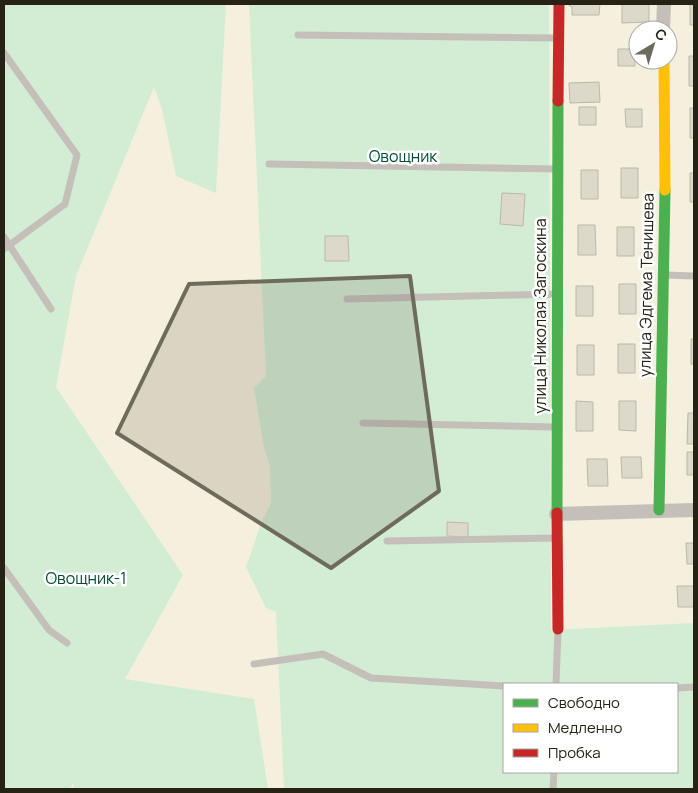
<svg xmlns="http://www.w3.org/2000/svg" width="698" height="793" font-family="Manrope,sans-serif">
  <rect width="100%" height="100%" fill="#f4f0dd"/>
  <path fill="#d2edd4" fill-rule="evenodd" d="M4 4H226L216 193 176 176 162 109 154 87 76 276 56 387 183 575 125 679 254 699 268 789H74L73 783 70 789H4Z
    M249 4H549L551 630 694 623V789H284L276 612 266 608 246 567 261 523 271 503 270 466 264 448 254 388 266 376ZM504 684H677V772H504Z"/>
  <path fill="#dcd9ca" stroke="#bbb8a9" d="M567 4H600L599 15H572V7Z
    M622 4H649V22L622 23Z
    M690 4H694V25H690Z
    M618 49H634L635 66H618Z
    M689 56H694V86H689Z
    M599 82 600 102 570 103 569 83Z
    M579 107H596V125H579Z
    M690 108H694V138H690Z
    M625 109H642V127H626Z
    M621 168H638V198H621Z
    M581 170H598V199H581Z
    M690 173H694V202H690Z
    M502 193 525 194 523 226 500 224Z
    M578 225H595L596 255H578Z
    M617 227H634V256H617Z
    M325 236H348L349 261H325Z
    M619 284H636V314H619Z
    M576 286H593V316H576Z
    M691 339H694V364H691Z
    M618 344H635V373H618Z
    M577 345H594V375H577Z
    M576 401 593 402V431H576Z
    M619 401H636V431L619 430Z
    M688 413H694V444H687Z
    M687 452H694V475H687Z
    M621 457H641L642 478H622Z
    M587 459H607L608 486H588Z
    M447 522 468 523V537L447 536Z
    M686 543H694V564H687Z
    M677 586H694V607H678Z"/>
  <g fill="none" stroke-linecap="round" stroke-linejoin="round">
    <path stroke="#c4bfb9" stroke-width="7" d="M298 35 558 38
      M4 53 77 155 65 204 4 249
      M269 164 557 169
      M4 237 51 309
      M665 275 694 276
      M347 299 557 294
      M363 423 555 427
      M387 541 557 538
      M4 568 49 630 67 643
      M254 664 323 654 371 678 504 686
      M556 684 558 630
      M677 688 694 687
      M553 789 554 772"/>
    <path stroke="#c4bfb9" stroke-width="14" d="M663 30 664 4
      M556 514 694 510"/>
    <path stroke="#4caf50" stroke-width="11" d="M659 510 665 190
      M557 513 558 101"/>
    <path stroke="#ffc107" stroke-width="11" d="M664 60 665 190"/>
    <path stroke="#c62828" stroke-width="11" d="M558 101 559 4
      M557 513 558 629"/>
  </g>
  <path fill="#6e6b5c" fill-opacity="0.2" stroke="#6e6b5c" stroke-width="4" stroke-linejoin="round" d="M410 276 439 491 331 568 117 433 189 284Z"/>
  <g text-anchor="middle" stroke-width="5" stroke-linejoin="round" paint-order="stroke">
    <g font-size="16" fill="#024c30" stroke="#fff">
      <text x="403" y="162">Овощник</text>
      <text x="86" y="584">Овощник-1</text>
    </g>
    <g font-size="16" fill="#262316" stroke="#fff">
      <text transform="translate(646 285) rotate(-89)" y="6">улица Эдгема Тенишева</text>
      <text transform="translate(540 316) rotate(-90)" y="6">улица Николая Загоскина</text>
    </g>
  </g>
  <rect width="698" height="793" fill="none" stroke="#262316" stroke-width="10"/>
  <rect x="503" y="683" width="175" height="90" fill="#ffffff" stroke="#a8a7a2"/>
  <rect x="513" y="699" width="25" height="8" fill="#4caf50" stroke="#a8a7a2"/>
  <text x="548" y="708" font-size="15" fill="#262316">Свободно</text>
  <rect x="513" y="724" width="25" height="8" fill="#ffc107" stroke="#a8a7a2"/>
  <text x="548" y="733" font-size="15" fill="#262316">Медленно</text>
  <rect x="513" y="749" width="25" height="8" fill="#c62828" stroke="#a8a7a2"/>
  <text x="548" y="758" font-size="15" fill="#262316">Пробка</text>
  <g transform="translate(653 45) rotate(38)"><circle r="24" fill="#ffffff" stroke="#a8a7a2"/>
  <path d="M0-4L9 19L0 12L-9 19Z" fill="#6e6b5c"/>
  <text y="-8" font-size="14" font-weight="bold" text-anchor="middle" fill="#262316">С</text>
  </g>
</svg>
